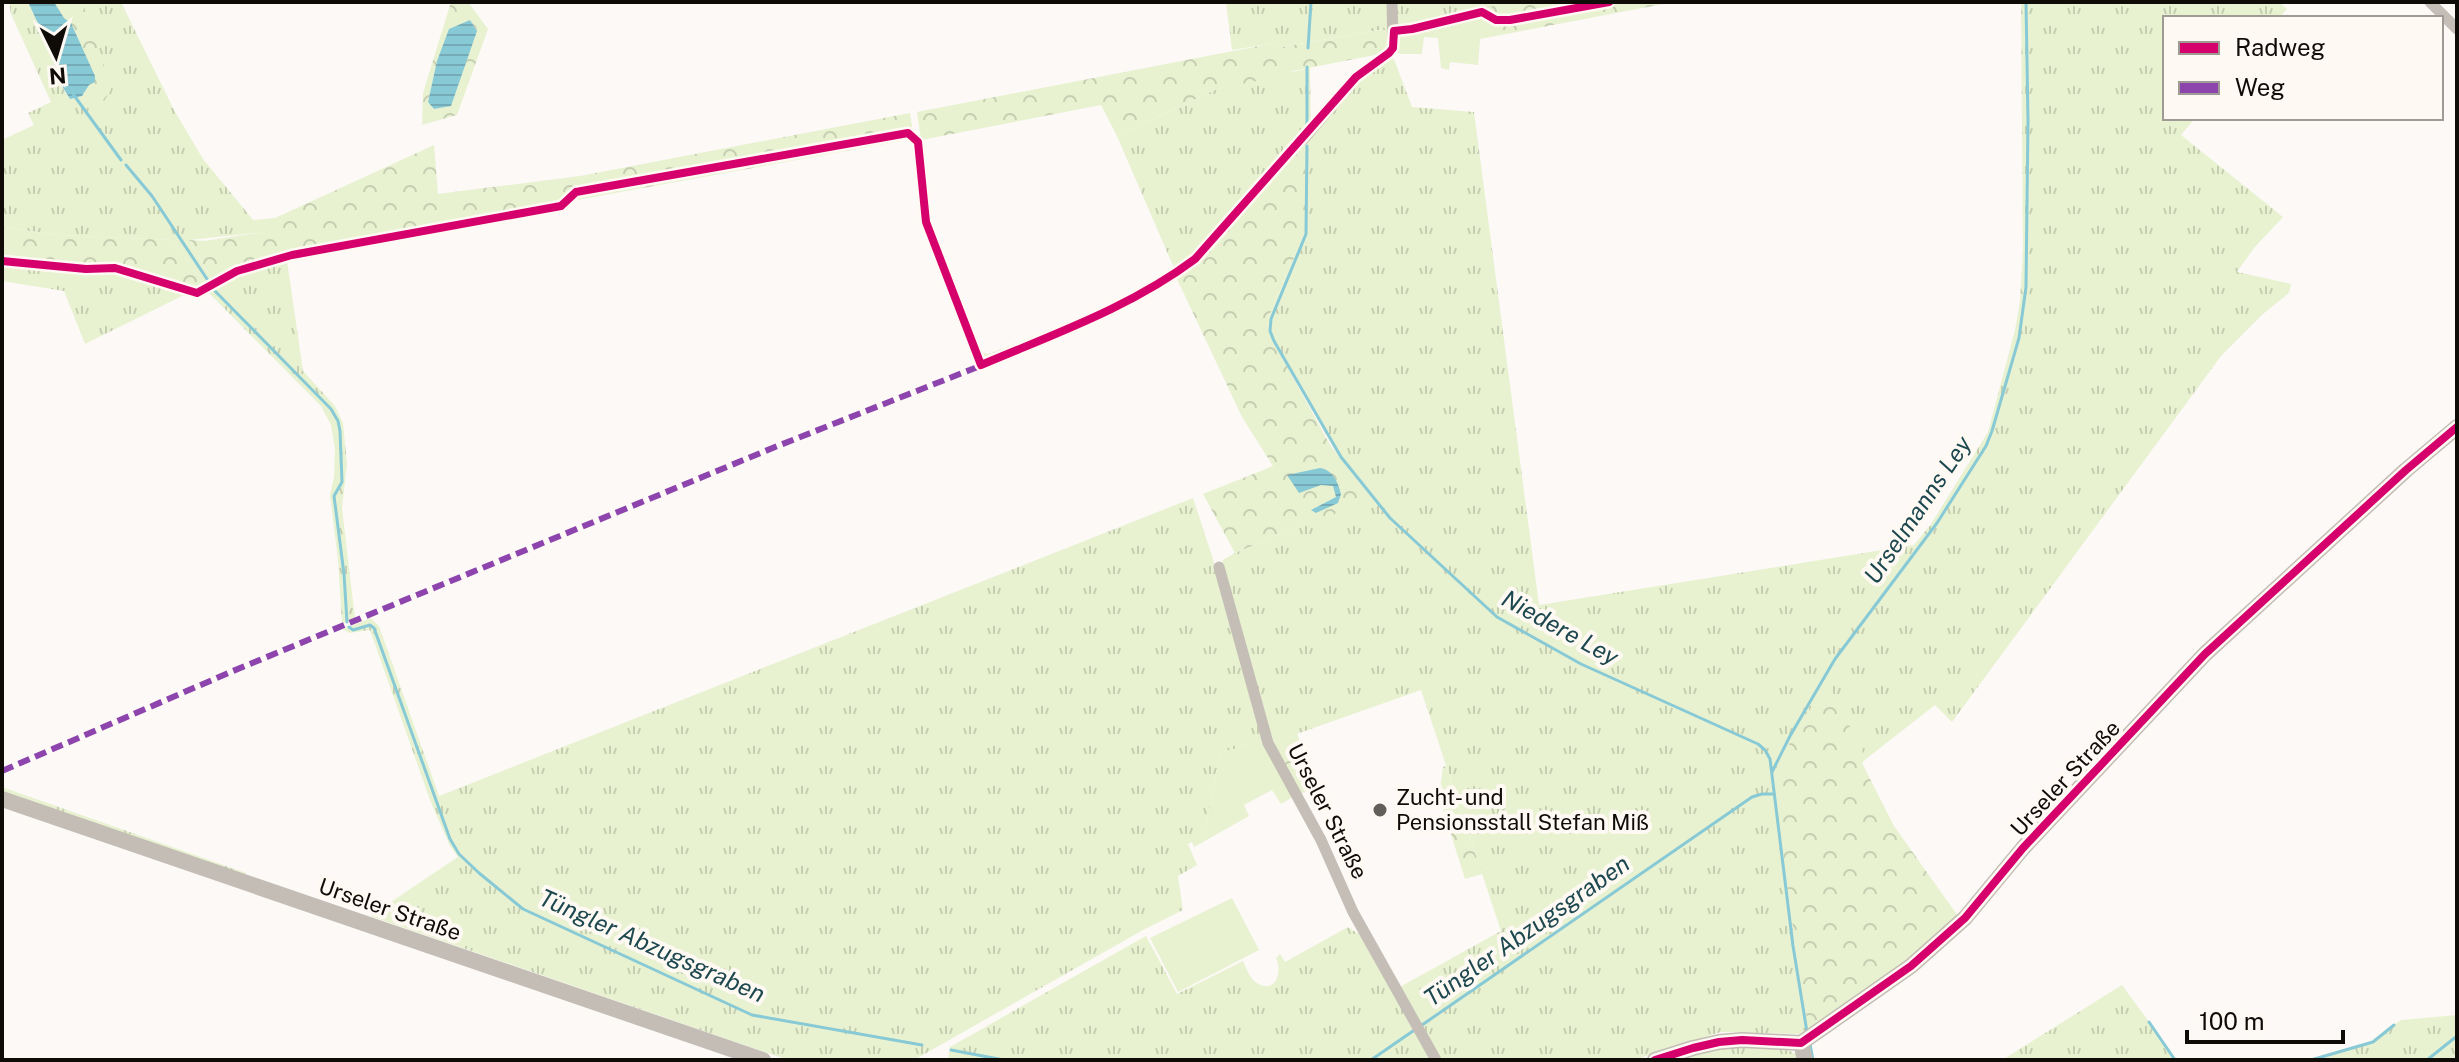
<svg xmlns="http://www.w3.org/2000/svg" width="2459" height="1062" font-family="'Public Sans',sans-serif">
  <defs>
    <pattern id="grass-tufts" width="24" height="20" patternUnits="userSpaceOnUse" patternTransform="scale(2)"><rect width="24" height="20" fill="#e8f2d1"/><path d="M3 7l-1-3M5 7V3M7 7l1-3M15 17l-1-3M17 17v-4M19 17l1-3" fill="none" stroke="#c6ceb2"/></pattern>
    <pattern id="forest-crowns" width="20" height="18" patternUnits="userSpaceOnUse" patternTransform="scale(2)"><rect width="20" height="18" fill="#e8f2d1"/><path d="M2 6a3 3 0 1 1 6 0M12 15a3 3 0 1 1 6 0" fill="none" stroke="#c6ceb2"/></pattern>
    <pattern id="water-rules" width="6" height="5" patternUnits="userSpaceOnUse" patternTransform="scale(2)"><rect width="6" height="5" fill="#88c9d6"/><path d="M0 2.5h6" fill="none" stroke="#74abb6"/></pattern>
  </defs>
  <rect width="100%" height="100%" fill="#fcf9f6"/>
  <path fill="url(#grass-tufts)" d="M9 2H28L48 45 62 86 69 98 82 96 86 101 95 34 82 2H121L174 110 203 159 263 232 189 240 213 281 204 285 173 240 57 235 2 227V140L34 125 28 113 51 102 11 14Z
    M1226 2H1388L1391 28 1281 47 1275 43 1232 50Z
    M1394 2H1518L1397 27Z
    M2021 2H2279L2287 9 2279 18H2165V118H2195L2181 135 2283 217 2254 248 2237 272 2291 284 2289 293 2263 314 2221 356 1952 722 1935 705 1866 759 1827 682 1809 1032 1797 1034 1721 1032 1634 1060H1439L1398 988 1501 931 1421 690 1271 743 1221 565 1223 560 1235 553 1305 523 1342 463 1271 337 1268 329 1270 314 1305 232 1306 146 1211 252 1177 279 1178 274 1212 246 1357 81 1387 60 1394 59 1412 107 1474 112 1539 605 1914 545 1931 524 1988 432 2015 330 2020 301 2023 249Z
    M1310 68 1311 127 1213 240C1149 298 1066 325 988 358L984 357 981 352 989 354C1048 329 1123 305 1174 268L1117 136 1217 89Z
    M287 261 303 371 335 406 343 423 347 464 342 508 355 619 342 624 338 560 330 495 334 477 335 450 331 425 321 406 207 291 238 275Z
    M2 263 124 272 188 293 85 344 64 291 2 281Z
    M1193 498 1213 559 1263 741 1220 753 1203 842 1194 847 1192 842 1188 844 1197 865 1178 876 1183 910 1143 930 914 1060H788L370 916 458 857 449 844 430 800 370 630 349 633 343 629 371 618 379 626 439 796Z
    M2 787 246 873 240 878 2 796Z
    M1348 927 1363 937 1431 1060H948L950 1047 1146 936 1177 994 1243 961C1246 968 1250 979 1257 983 1275 994 1283 973 1276 958L1280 954 1285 962Z
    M2122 985 2177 1060H2002Z
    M2457 1015V1060H2307L2371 1041 2401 1020Z
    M1722 1045 1784 1047 1797 1055 1798 1060H1675Z"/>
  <path fill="url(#forest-crowns)" fill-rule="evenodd" d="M54 2H82L95 33 111 90 104 101H86L82 96 89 85 64 19Z
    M451 2H468L488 29 457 115 422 125 423 93ZM470 20 477 31 434 109 428 102 437 61Z
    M1518 2H1674L1480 39 1482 8Z
    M1391 28V39L1385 53 1293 71 1286 75 1217 89 1117 136 1101 105 921 140 917 112 1275 43 1282 47Z
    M910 113 912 126 907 139 901 141 285 253 230 270 213 281 189 240 204 241 262 232 253 220 275 218 434 145 438 194 580 176Z
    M1304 146H1307L1305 170 1307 178 1305 232 1270 314 1268 329 1271 337 1330 445 1367 494 1315 524 1305 523 1235 553 1203 494 1273 466 1242 417 1177 279 1211 252Z
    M2 227 57 235 173 240 204 285 193 290 125 268 2 259Z
    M1827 681 1866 759 1862 763 1894 826 1958 916 1908 963 1809 1032 1789 902 1774 770Z
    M1297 733 1315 789 1299 794 1271 743Z
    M1446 766 1482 874 1465 879 1439 796 1443 767Z"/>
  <path fill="#e8f2d1" d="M1482 16 1478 65 1450 62 1449 70 1441 68 1438 38 1424 37 1422 54H1400L1396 51 1397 35Z
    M1263 741 1293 797 1281 804 1272 790 1244 805 1249 816 1203 842 1220 753Z
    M1232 898 1259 950 1178 992 1150 938Z"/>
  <path fill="url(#water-rules)" d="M28 2H54L64 18 71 23 95 76V82L89 85 82 96 70 99 62 86 48 45Z
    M470 20 477 31 451 106 434 109 428 102 437 61 449 29Z
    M1320 468C1333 470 1338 482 1341 494L1338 503 1316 513 1311 510 1336 497 1333 486 1321 485 1299 493 1287 475Z"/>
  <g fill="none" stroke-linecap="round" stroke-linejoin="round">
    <path stroke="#88c9d6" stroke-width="3" d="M1308 48 1311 2
      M73 94 121 160
      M1307 124V67
      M1307 146 1306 234 1271 319 1270 331 1274 341 1341 457 1390 518 1497 617 1581 664 1758 744 1765 750 1770 759 1793 946 1807 1032
      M126 165 152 196 209 282
      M213 289 331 409 338 421 340 431 342 482 334 496 344 574 347 622
      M349 627 353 630 370 625 374 628 450 839 459 854 479 873 523 909 752 1015 922 1045
      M1772 772 1790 736 1835 659 1937 523 1986 446 1992 431 2019 338 2026 287 2028 121 2026 2
      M2149 1022 2175 1060
      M1422 1025 1752 797 1762 794H1774
      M1810 1044 1813 1060
      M951 1050 1004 1060
      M1371 1060 1413 1031
      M2311 1060 2373 1042 2394 1025
      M2427 1060 2457 1036"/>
    <path stroke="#c4beb6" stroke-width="11" d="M2430 2 2457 29
      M1303 140 1356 77 1389 53 1393 48 1392 2
      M1219 567 1268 743 1321 840 1353 912 1436 1060"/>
    <path stroke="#c3bdb5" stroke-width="16" d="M2 799 763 1060
      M1801 1043 1805 1060
      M1655 1060 1693 1048 1719 1042 1742 1040 1801 1043 1911 966 1965 918 2023 848 2205 654 2406 470 2457 427"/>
    <path stroke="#8e44ad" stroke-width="6" stroke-dasharray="12 6" stroke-linecap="butt" d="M2 771 233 671 775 447 985 364"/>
    <defs>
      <path id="cycleway" d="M2 261 86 269 115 268 197 293 237 271 292 255 561 206 576 192 908 133 918 142 926 222 981 365C1054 334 1131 307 1195 259L1356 77 1389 53 1393 48 1394 31 1412 29 1482 12 1496 20H1510L1609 2
        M1655 1060 1693 1048 1719 1042 1742 1040 1801 1043 1911 966 1965 918 2023 848 2205 654 2406 470 2457 427"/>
    </defs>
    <use href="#cycleway" stroke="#fff9f3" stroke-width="13"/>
    <use href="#cycleway" stroke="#d6006c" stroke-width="8"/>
  </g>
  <circle fill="#625e5a" stroke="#fff9f3" stroke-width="3" cx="1380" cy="810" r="8"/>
  <g text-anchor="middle" stroke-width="8" stroke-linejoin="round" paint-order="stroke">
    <g font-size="22" fill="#0f0b06" stroke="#fff9f3">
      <text transform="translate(2065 778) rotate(-47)" y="8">Urseler Straße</text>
      <text transform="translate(1328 811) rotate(63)" y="8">Urseler Straße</text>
      <text transform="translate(390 909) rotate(19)" y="8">Urseler Straße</text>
    </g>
    <g font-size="22" fill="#0f0b06" stroke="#fff9f3" text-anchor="start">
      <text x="1396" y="805">Zucht- und<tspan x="1396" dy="25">Pensionsstall Stefan Miß</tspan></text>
    </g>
    <g font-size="24" font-style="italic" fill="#1d4850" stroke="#fff9f3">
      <text transform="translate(1918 510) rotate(-56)" y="8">Urselmanns Ley</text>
      <text transform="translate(1560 628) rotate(29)" y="8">Niedere Ley</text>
      <text transform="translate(1527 931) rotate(-35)" y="8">Tüngler Abzugsgraben</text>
      <text transform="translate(652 946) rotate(24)" y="8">Tüngler Abzugsgraben</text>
    </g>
  </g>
  <rect width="2459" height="1062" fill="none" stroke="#0f0b06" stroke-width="8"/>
  <rect x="2163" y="16" width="280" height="104" fill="#fff9f3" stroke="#9f9a94" stroke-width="2"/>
  <rect x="2179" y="42" width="40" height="12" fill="#d6006c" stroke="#9f9a94" stroke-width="2"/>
  <text x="2235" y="56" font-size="24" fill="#0f0b06">Radweg</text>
  <rect x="2179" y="82" width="40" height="12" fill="#8e44ad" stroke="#9f9a94" stroke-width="2"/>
  <text x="2235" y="96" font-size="24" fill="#0f0b06">Weg</text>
  <g transform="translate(56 56) rotate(175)" stroke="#fff9f3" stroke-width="6" paint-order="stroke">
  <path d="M0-6L14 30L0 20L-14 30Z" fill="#0f0b06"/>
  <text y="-12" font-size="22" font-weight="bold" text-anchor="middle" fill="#0f0b06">N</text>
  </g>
  <path d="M2187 1030v12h156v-12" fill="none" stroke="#0f0b06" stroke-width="4"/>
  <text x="2199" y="1030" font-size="24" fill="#0f0b06" stroke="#fff9f3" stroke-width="6" paint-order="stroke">100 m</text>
</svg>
